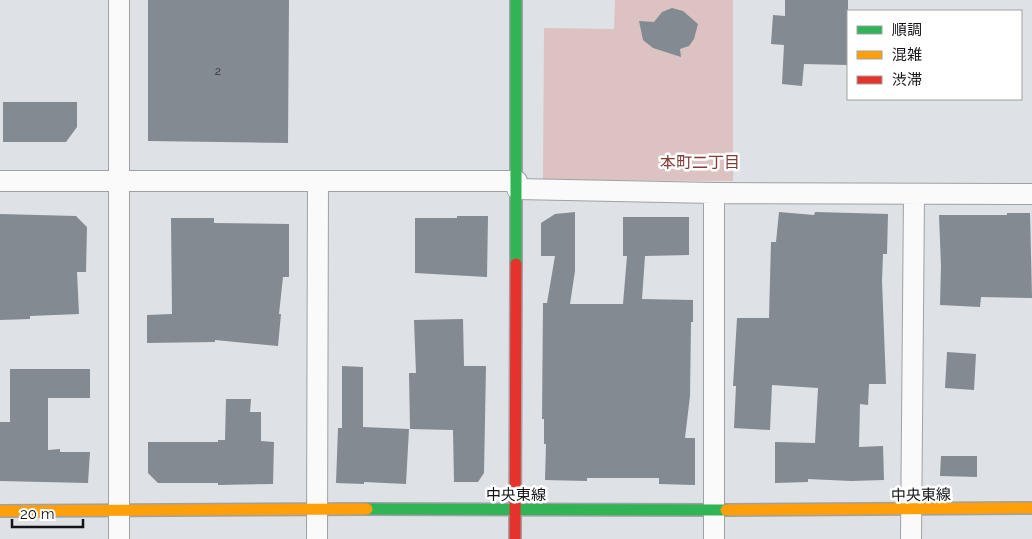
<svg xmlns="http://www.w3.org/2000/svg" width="1032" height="539" font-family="Raleway,'Noto Sans JP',sans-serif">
  <rect width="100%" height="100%" fill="#dee1e5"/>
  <path fill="#dcc2c1" d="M615 0H733V181L543 180 544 28 614 29Z"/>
  <path fill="#838a92" d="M148 0H289L288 143 148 141Z
    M785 0H848V65L804 64 802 86 782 84 784 45 771 44 773 15 785 16Z
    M672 8 683 11 698 24 694 39 689 46 680 49 681 57 653 48 643 40 639 21 654 22 662 12Z
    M3 102H77V127L66 142H3Z
    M575 212V271L570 304H623L627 256H623V217H689V255L645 256 642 299 693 300V322H691L690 396 685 438H695V485L659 484V478H587V481L545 480 546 444H544V419H542L543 303H547L555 256H541V223L555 214Z
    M779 212 814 215 815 212 888 214 887 254H883L882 281 886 384H869L868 405 860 404 859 447 883 446 884 480 851 481 808 479V482L775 483V442L815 443 818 388 772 385 770 430 734 428 736 386H733L737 318H769L771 242H776Z
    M1007 213H1030L1032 298 981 297 980 307 940 305 941 266 939 215H1007Z
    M0 214 76 216 87 227 86 272H77L79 314 30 316V319L0 320Z
    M457 216H488L487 277 415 273V218H457Z
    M171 218H214V223L289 224V277H283L279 314H281L278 346 215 340V342L147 343V315L172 314Z
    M463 319 464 366H486L484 473 478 482H454L453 430 410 429 409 373H416L414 320Z
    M947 352 976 354 974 390 945 388Z
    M342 366 363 367V427L409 429 406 484 364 482V484L336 483 338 428H342Z
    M10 369H90V398H48V450L60 449V452H90L88 483 0 481V422H10Z
    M226 399H251L250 412H261V441L274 442 273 484 218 485V483H158L148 473V442H218V440H225Z
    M941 456H977V477L940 476Z"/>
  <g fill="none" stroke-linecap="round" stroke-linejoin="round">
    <defs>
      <path id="street" d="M119 0V539
        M0 181H517
        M517 189 714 193 1032 194
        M317 539 318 181
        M714 539V193
        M911 539 914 195"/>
      <path id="fast" d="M516 264V0
        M367 509 726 510"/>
      <path id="slow" d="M726 510 1032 508
        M0 511 367 509"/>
      <path id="jam" d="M515 539 516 264"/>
    </defs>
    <use href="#street" stroke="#9fa1a4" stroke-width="22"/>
    <use href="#fast" stroke="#9fa1a4" stroke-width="14"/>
    <use href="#slow" stroke="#9fa1a4" stroke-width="14"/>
    <use href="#jam" stroke="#9fa1a4" stroke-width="14"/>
    <use href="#street" stroke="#fafafb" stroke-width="20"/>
    <use href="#fast" stroke="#30b455" stroke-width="11"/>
    <use href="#slow" stroke="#ff9f0a" stroke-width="11"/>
    <use href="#jam" stroke="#e5322d" stroke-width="11"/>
  </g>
  <g text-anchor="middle" stroke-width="5" stroke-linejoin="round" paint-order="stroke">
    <g font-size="12" fill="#2e3236">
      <text x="218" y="75">2</text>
    </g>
    <g font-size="15" fill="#121417" stroke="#fff">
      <text x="516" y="500">中央東線</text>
      <text transform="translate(921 495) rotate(-1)" y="5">中央東線</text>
    </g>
    <g font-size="16" fill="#843c35" stroke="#fff">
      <text x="700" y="168">本町二丁目</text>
    </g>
  </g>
  <rect x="847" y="10" width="175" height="90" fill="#ffffff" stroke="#a0a1a2"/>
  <rect x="857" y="26" width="25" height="8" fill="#30b455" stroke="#a0a1a2"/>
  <text x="892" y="35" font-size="15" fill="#121417">順調</text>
  <rect x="857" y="51" width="25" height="8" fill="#ff9f0a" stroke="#a0a1a2"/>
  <text x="892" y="60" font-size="15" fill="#121417">混雑</text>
  <rect x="857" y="76" width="25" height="8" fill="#e5322d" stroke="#a0a1a2"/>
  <text x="892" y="85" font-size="15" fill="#121417">渋滞</text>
  <path d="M12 519v8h71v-8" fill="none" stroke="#121417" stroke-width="2.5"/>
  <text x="20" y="519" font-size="15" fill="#121417" stroke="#ffffff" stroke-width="4" paint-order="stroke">20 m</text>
</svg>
